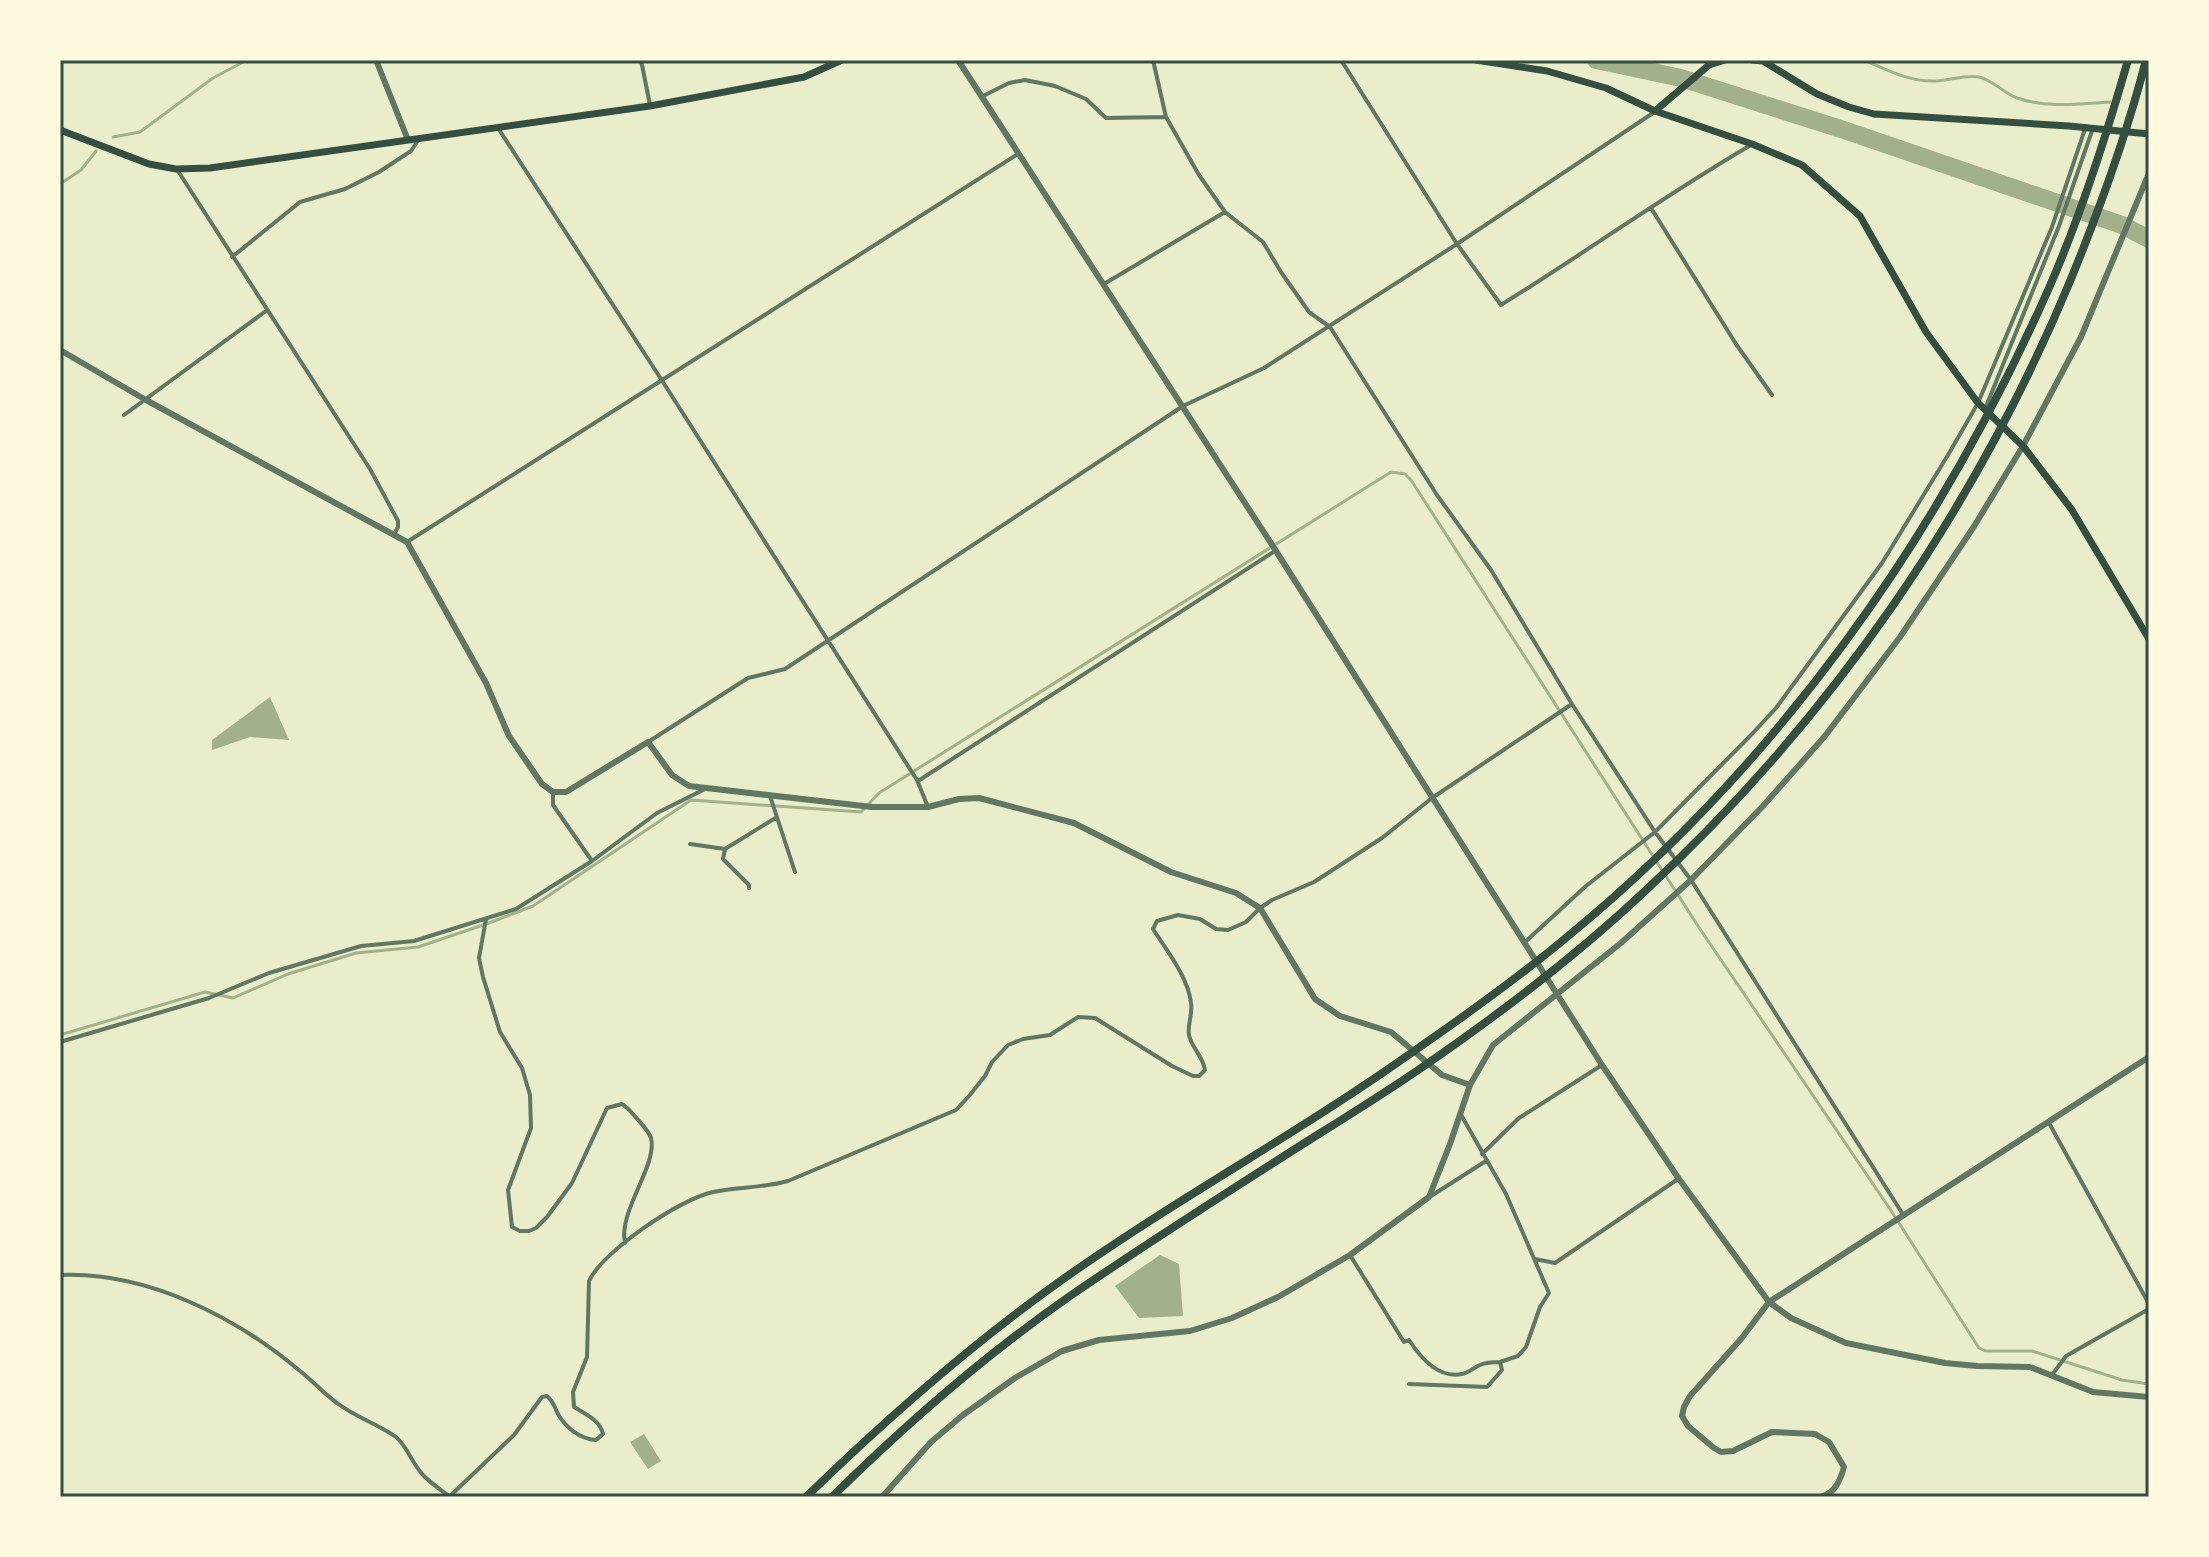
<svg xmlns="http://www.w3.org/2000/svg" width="2209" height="1557" font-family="'Varela Round',sans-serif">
  <rect width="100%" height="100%" fill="#e9edc9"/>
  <path fill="#a3b18a" d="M270 697 289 740 250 737 212 750V740Z
    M1160 1255 1179 1264 1183 1316 1139 1318 1115 1286Z
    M644 1434 661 1461 648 1469 630 1442Z"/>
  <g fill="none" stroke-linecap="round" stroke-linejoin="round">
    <path stroke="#a3b18a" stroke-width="3" d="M1864 60C1887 70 1910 82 1935 81 1950 81 1965 74 1979 77 1993 80 2003 93 2017 98 2046 108 2080 104 2110 102
      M113 137 140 132 213 78 247 60
      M60 184 81 170 96 151
      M60 1035 205 992 233 998 288 974 356 953 418 947 486 924 533 906 691 800 861 812 879 793 1391 472 1405 474 1411 480 1698 926 1890 1209 1979 1348 1985 1351H2032L2122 1380 2149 1384"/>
    <path stroke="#a3b18a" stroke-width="18" d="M1596 60 1681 78 1844 130 2122 225 2149 239"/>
    <path stroke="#617663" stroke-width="4" d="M641 60 650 105
      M1153 60 1166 117 1199 175 1225 212 1263 242 1281 272 1309 312 1330 327 1437 495 1491 570 1572 704 1655 832 1691 880 1904 1216
      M1341 60 1457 244 1501 305C1585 253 1665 195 1751 145
      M983 96 1009 83 1025 80 1055 86 1086 99 1106 118 1166 117
      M498 128 661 379 917 780 928 807
      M178 171 370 469 398 521V527L394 535
      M1651 208 1736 344 1772 395
      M232 257 300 202 345 189 379 172 411 151 419 139
      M1104 284 1225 212
      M1985 409 2059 226 2093 128
      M124 415 266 311
      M407 542 1018 154
      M648 742 748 678 785 669 1183 406 1264 368 1457 244 1653 113
      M918 781 1275 551
      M553 792V805L592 861
      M770 796 795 872
      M690 844 725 849
      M749 888V885L723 859 725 849 777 817
      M486 919 479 958 483 977 500 1032 522 1068 530 1095 531 1128 508 1190 512 1227 520 1231H529L536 1228 547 1217 572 1183 607 1108 622 1104C630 1109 634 1116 640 1122 644 1127 649 1132 651 1138 658 1165 618 1211 625 1243
      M1524 943 1586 886 1655 832 1753 733 1776 708 1882 563 1948 455 1978 403 2052 227 2085 129
      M60 1042 209 998 269 973 361 946 414 941 516 909 592 861 657 813 705 789
      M2049 1123 2149 1304
      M1482 1154 1519 1118 1602 1065
      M1431 1196 1486 1161
      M1350 1255 1404 1342 1409 1340C1420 1357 1438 1379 1462 1374 1468 1373 1475 1367 1480 1365 1487 1362 1493 1362 1500 1362
      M1535 1259 1555 1263 1678 1179
      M60 1275C146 1271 236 1317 300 1371 313 1381 324 1394 337 1403 355 1417 378 1424 396 1437 408 1447 413 1466 425 1477 432 1484 441 1490 449 1496
      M2052 1375 2066 1356 2149 1309
      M1409 1384 1487 1387 1502 1370 1500 1362 1518 1356 1526 1347 1540 1307 1549 1293 1506 1194 1460 1113
      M449 1497 514 1435 542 1397 547 1396C554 1402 554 1406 558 1414 566 1428 580 1439 596 1440L603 1434C600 1420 585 1414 574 1407L573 1392 587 1357 589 1281C603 1251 680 1199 713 1192 738 1187 763 1188 788 1181L956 1110 969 1096 985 1076 992 1062 1008 1045 1023 1039 1050 1035 1078 1017 1095 1018 1172 1066 1193 1076H1199L1205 1070C1203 1056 1191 1047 1189 1035 1187 1025 1193 1014 1191 1003 1188 977 1167 951 1153 929L1157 921 1178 915 1200 919 1216 929 1228 930 1246 922 1260 908 1272 900 1314 882 1382 838 1432 798 1572 704"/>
    <path stroke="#617663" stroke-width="6" d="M376 60 408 140
      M958 60 1276 551 1602 1065 1679 1179 1769 1302 1791 1318 1846 1343 1945 1363 1977 1366 2030 1367 2093 1392 2149 1397
      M60 350 146 400 407 542 486 683 509 736 542 784 553 792H566L648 742 672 775 689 786 872 807H928L959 799 979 798 1074 823 1171 872 1236 893 1260 908 1315 999 1340 1016 1391 1032 1442 1075 1470 1085
      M882 1497 931 1442 963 1415 1015 1378 1062 1351 1099 1340 1190 1331 1232 1318 1278 1297 1350 1255 1429 1197 1450 1144 1470 1085 1493 1045 1621 943 1691 880 1763 806 1825 736 1900 637 1973 528 2023 446 2081 337 2149 173
      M1752 1497H1801
      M1821 1497C1835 1493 1840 1481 1844 1467L1829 1442 1815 1434 1772 1432 1733 1451 1721 1452 1714 1448 1688 1426 1682 1416 1684 1407 1690 1396 1741 1339 1769 1302 2149 1057"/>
    <path stroke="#344e41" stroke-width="7" d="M1476 60 1547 71 1606 88 1655 111 1752 144 1802 165 1860 216 1926 332 1978 403 2023 446 2072 510 2149 639
      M1753 60 1763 61 1817 94 1849 107 1874 114 2069 126 2149 134
      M1655 111 1709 65 1725 60
      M60 130 149 164 176 169 210 168 650 106 804 77 842 60"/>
    <path stroke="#344e41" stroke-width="8" d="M806 1497C885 1420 969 1346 1059 1282 1174 1200 1299 1133 1414 1051 1466 1015 1518 978 1567 937 1778 764 1939 537 2049 288 2081 215 2106 137 2128 60
      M832 1497C906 1424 985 1355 1070 1296 1150 1241 1232 1189 1314 1137 1351 1114 1388 1091 1424 1066 1501 1013 1576 956 1644 892 1829 721 1975 511 2071 279 2100 208 2127 134 2146 60"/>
  </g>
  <rect width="2209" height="1557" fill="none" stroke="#fefae0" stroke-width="124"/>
  <rect x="62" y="62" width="2085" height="1433" fill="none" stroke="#344e41" stroke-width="3"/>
</svg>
